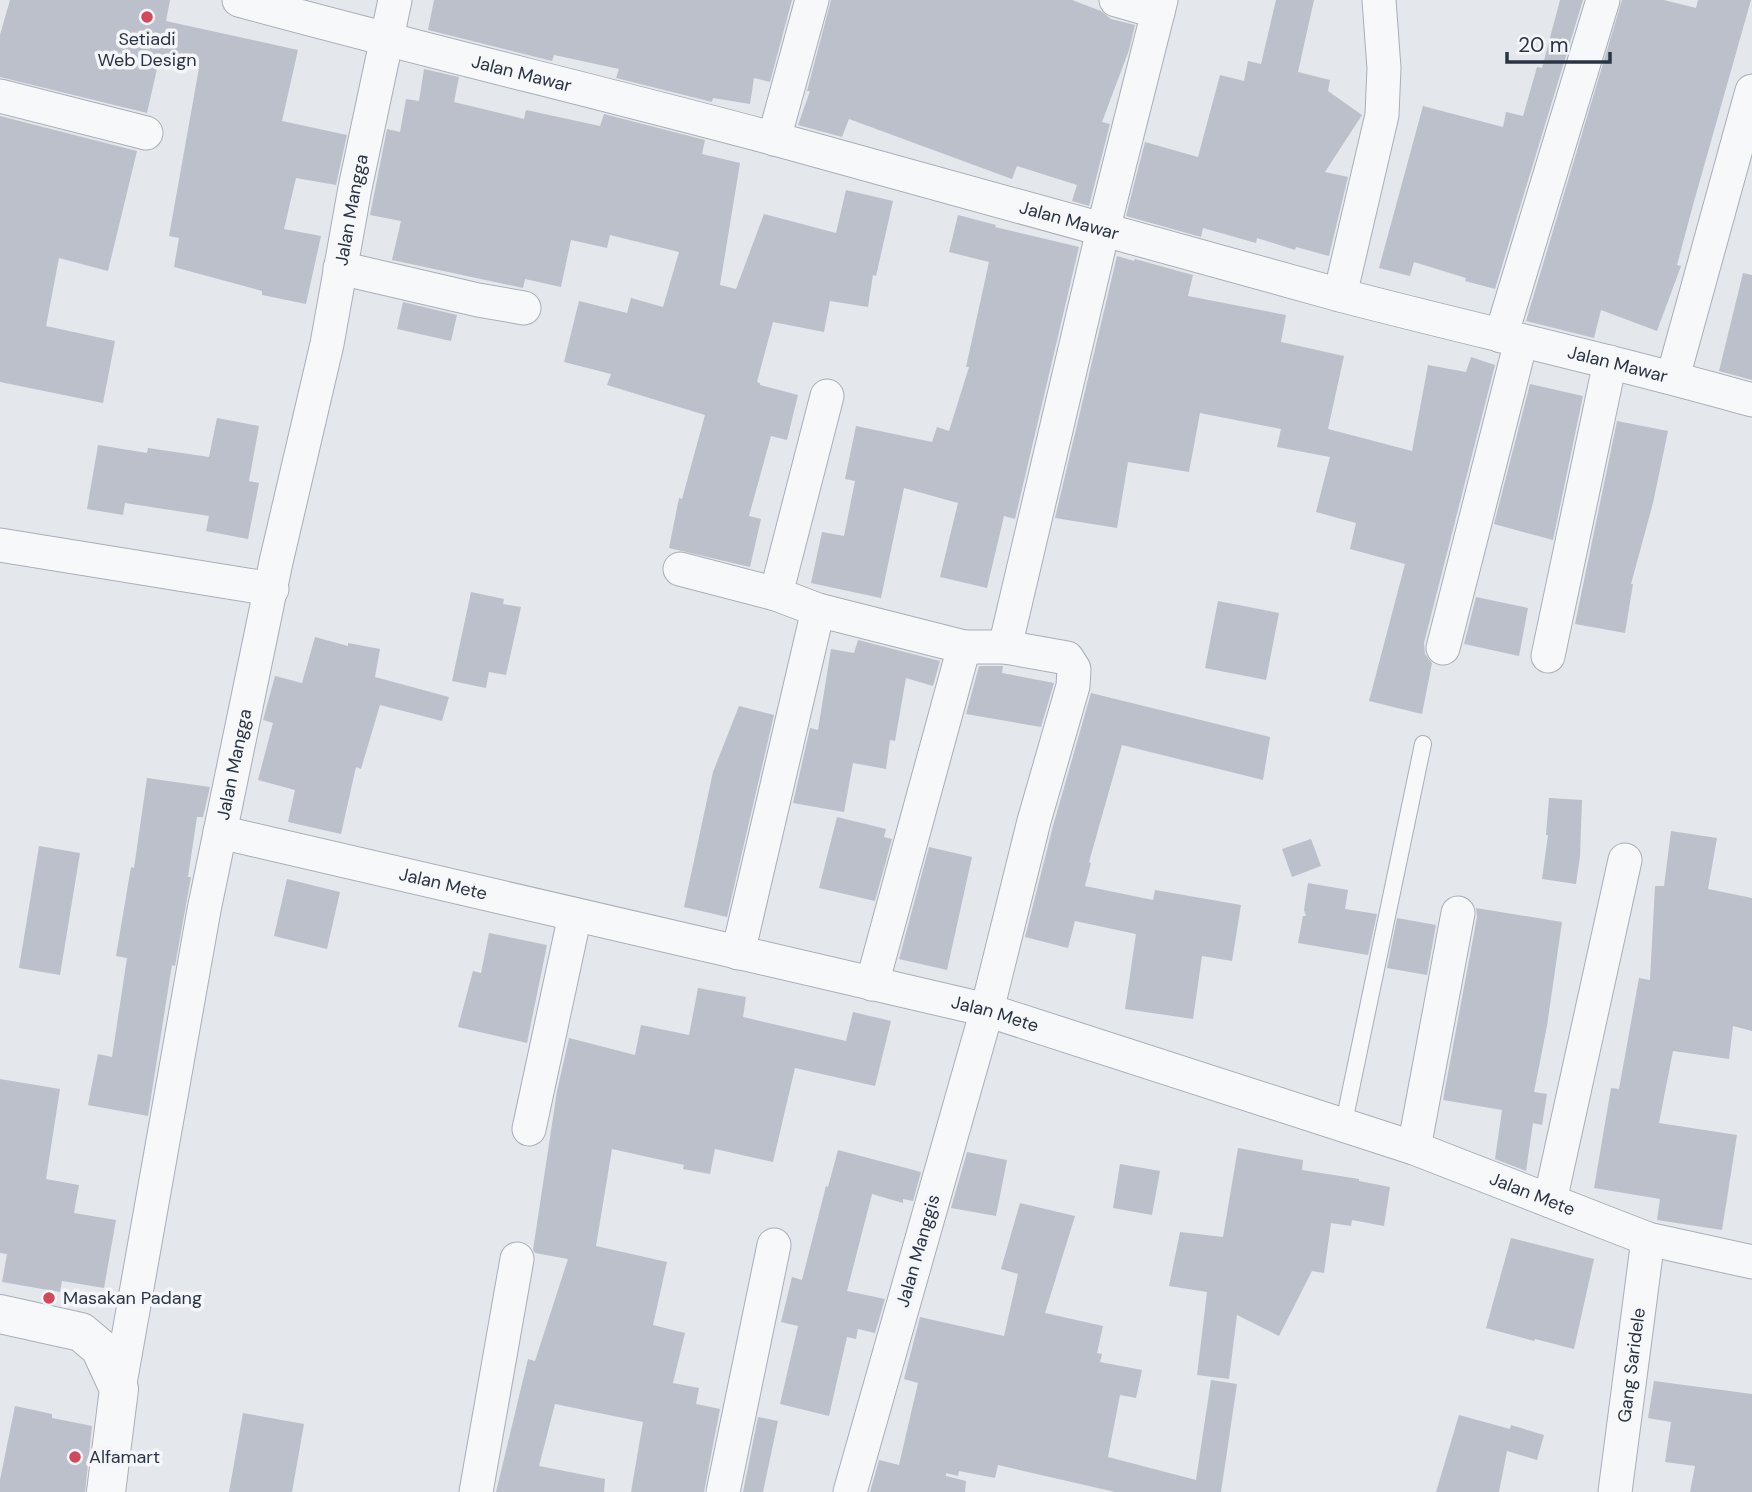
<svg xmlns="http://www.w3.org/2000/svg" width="1752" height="1492" font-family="'DM Sans',sans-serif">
  <rect width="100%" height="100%" fill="#e4e7ec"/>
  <path fill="#bbc0ca" d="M10 0H170L166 21 298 50 282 121 347 135 336 185 296 178 284 229 321 236 306 304 262 295V291L174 267 179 238 169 236 199 68 159 60 147 113 0 77V35Z
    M434 0H792L770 82 754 78 750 104 713 98 712 102 616 78 619 69 554 55 552 61 428 30Z
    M831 0H1072L1101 11 1111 19 1135 25 1129 50 1102 122 1110 124 1089 206 1072 201 1077 185 1017 166 1012 179 849 119 842 137 798 125 810 91H807Z
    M1276 0H1314L1298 72 1330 80 1328 91 1362 115 1325 172 1348 177 1329 256 1296 247 1295 250 1257 238 1256 243 1203 228 1201 237 1126 216 1145 142 1198 157 1220 75 1244 81 1248 61 1261 64Z
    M1560 0H1583L1495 289 1465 281 1466 278 1414 262 1410 276 1379 268 1423 106 1503 127 1506 112 1523 116 1537 67 1542 68Z
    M1622 0H1664L1696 8 1698 0H1751L1693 205 1677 265 1681 266 1657 331 1601 310 1594 338 1526 321Z
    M424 69 459 77 454 102 524 119 526 110 600 126 604 114 705 140 702 154 740 163 720 285 736 289 764 214 836 233 846 190 893 201 876 276 873 275 868 307 830 301 824 332 773 322 757 382 760 383V385L798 395 787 440 771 436 749 516 761 519 750 567 669 548 679 498 682 499 705 415 607 385 611 374 564 362 579 301 627 313 631 298 663 307 679 252 610 235 607 248 571 240 561 287 525 279 523 288 392 260 401 221 370 215 387 129 400 132 406 99 419 101Z
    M0 116 137 151 108 271 59 258 46 326 115 341 103 403 0 382Z
    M958 215 996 225 995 227 1079 247 1015 519 1004 516 987 588 940 577 958 503 904 488 881 598 811 583 822 532 844 536 855 481 845 479 856 426 932 442 937 427 949 431 969 367H966L989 262 949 252Z
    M1117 256 1134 261 1135 259 1193 275 1188 296 1286 315 1281 342 1344 356 1328 429 1412 451 1428 365 1466 372 1471 357 1495 365 1424 643 1425 654 1432 663 1422 714 1369 701 1405 564 1350 549 1356 523 1316 512 1330 457 1277 447 1281 429 1200 413 1189 472 1128 462 1117 528 1055 518Z
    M1743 273 1752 275V380L1719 371Z
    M403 302 457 315 451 341 397 329Z
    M1530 384 1583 396 1553 540 1494 524Z
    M217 418 259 426 249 481 259 483 248 539 206 531 209 516 125 503 123 515 87 509 98 445 147 453 148 448 209 457Z
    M1617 421 1668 431 1653 503 1631 584H1633L1625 633 1575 624Z
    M471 592 504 599 503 604 521 607 506 675 489 672 486 688 452 681Z
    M1476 597 1528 608 1519 656 1464 644Z
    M1218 601 1279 613 1266 680 1205 668Z
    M315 637 348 646V643L380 649 375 677 449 697 442 721 380 705 361 769 356 767 341 834 288 822 295 790 258 780 273 723 263 720 275 676 302 683Z
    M858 640 940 661 933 686 906 678 895 741 890 740 886 769 853 763 844 812 793 803 810 728 818 730 831 649 854 653Z
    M979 666H1003L1002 673 1054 683 1041 727 966 714Z
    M1091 693 1270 737 1263 780 1122 745 1089 862 1091 863 1085 886 1153 900 1155 890 1241 905 1232 961 1202 956 1193 1019 1125 1009 1136 934 1075 921 1068 948 1025 937 1053 826Z
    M739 706 774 715 727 917 684 907 713 772Z
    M147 778 210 787 203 817H197L188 877H191L175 966 172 965 148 1116 88 1105 98 1054 112 1057 127 958 116 956 131 867 134 868Z
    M1549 798 1582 800 1580 856 1576 884 1542 879 1548 835H1546Z
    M837 817 886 829 884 837 892 839 875 901 819 888Z
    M1671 831 1717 838 1708 889 1752 898V1031L1733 1026 1729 1059 1673 1051 1659 1123 1737 1135 1722 1230 1657 1220 1660 1199 1594 1188 1611 1088 1619 1089 1639 978 1650 980 1655 886H1664Z
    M1311 839 1321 866 1292 877 1282 849Z
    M39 846 80 853 60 975 19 968Z
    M929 847 972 857 947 970 899 959Z
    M287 879 340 892 327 949 274 936Z
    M1308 883 1348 890 1345 909 1377 914 1368 955 1298 943 1303 916H1306L1304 910Z
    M1476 908 1562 922 1547 1026 1534 1092 1547 1094 1542 1125 1533 1123 1526 1171 1495 1159 1502 1110 1443 1100 1477 917Z
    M1397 918 1436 925 1427 975 1387 968Z
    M489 933 547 945 527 1043 458 1027 473 971 481 973Z
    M698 988 746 997 743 1017 846 1041 853 1012 891 1021 875 1086 795 1068 773 1162 715 1149 710 1174 683 1169 684 1165 612 1149 596 1246 667 1262 653 1325 685 1333 673 1383 699 1388 696 1404 720 1409 704 1492H631L643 1422 555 1404 539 1466 605 1479 604 1492H496L528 1359 535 1361 568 1259 535 1253 533 1250 557 1091 569 1038 635 1055 641 1025 689 1035Z
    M0 1079 60 1089 46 1179 79 1185 74 1213 116 1220 104 1288 62 1281 60 1292 2 1282 7 1254 0 1253Z
    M1238 1148 1303 1160 1302 1170 1359 1179V1181L1390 1187 1384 1226 1352 1220 1351 1226 1331 1223 1324 1273 1312 1271 1279 1336 1237 1315 1229 1379 1197 1375 1207 1292 1169 1286 1180 1232 1223 1237Z
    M838 1150 921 1172 913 1201 903 1199V1203L872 1194 847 1291 885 1299 875 1333 858 1329 856 1339 847 1337 829 1416 780 1404 798 1326 781 1322 792 1277 802 1280 826 1186 828 1187Z
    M967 1152 1007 1160 996 1216 951 1208Z
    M1120 1164 1160 1171 1152 1215 1113 1208Z
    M1020 1203 1075 1216 1045 1313 1103 1326 1097 1353 1102 1354 1100 1362 1142 1370 1136 1398 1120 1395 1108 1457 1196 1480 1211 1380 1237 1384 1221 1492H1115L998 1465 995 1478 959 1471 958 1476 946 1473V1476L966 1481 965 1492H870L879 1460 899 1465 918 1383 904 1379 920 1317 1004 1336 1018 1274 1001 1269Z
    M1511 1238 1594 1259 1574 1349 1535 1339 1534 1341 1486 1328Z
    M1654 1381 1752 1394V1492H1690L1695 1466 1665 1462 1671 1422 1648 1418Z
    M15 1406 52 1414V1418L92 1426 85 1492H0V1480Z
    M243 1413 304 1424 292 1492H229Z
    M1459 1415 1510 1429 1511 1425 1544 1435 1537 1460 1507 1451 1499 1492H1436Z
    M758 1417 778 1421 763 1492H743Z"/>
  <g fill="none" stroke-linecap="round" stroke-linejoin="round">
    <defs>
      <path id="service" d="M1343 1127 1423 744"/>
      <g id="minor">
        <path id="s1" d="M239 0C418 49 600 92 779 140 967 191 1153 245 1340 295 1477 331 1616 361 1752 400"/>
        <path d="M1116 0 1158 12"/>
        <path d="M0 96 146 133"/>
        <path d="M774 139 812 0"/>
        <path d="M340 268 478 300 524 308"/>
        <path d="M1340 295 1382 115 1384 68 1379 0"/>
        <path d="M1501 336 1603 0"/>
        <path d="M1673 377 1752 91"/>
        <path d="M0 545 272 589"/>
        <path d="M680 569 776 594 818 610 964 647H1005L1067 658 1074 669 1073 686 1034 821 987 1010 850 1492"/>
        <path d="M776 594 827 396"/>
        <path d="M1005 647 1103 230 1161 0"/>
        <path d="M1443 648 1521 341"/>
        <path d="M1548 656 1610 362"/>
        <path id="s2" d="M220 832 987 1010 1414 1148 1648 1239 1752 1262"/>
        <path d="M738 953 818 610"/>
        <path d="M872 984 964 647"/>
        <path d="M529 1129 575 915"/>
        <path d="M1414 1148 1458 913"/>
        <path d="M1550 1201 1625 860"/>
        <path id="s3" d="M119 1389 204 910 276 562 327 344 355 188 395 0"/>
        <path d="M476 1492 517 1259"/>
        <path d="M723 1492 774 1245"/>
        <path id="s4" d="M1615 1492 1648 1239"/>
      </g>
      <path id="tertiary" d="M0 1314 81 1332 100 1348 119 1389 106 1492"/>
    </defs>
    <use href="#service" stroke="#a9aeb7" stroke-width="18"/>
    <use href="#minor" stroke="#a9aeb7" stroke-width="35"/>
    <use href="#tertiary" stroke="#a9aeb7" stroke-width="40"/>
    <use href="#service" stroke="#f7f8fa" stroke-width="16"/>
    <use href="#minor" stroke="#f7f8fa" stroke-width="33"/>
    <use href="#tertiary" stroke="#f7f8fa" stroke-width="38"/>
  </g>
  <g fill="#d1495b" stroke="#f4f6f9" stroke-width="2.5">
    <circle cx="147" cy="17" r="7"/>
    <circle cx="49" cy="1298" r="7"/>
    <circle cx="75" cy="1457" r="7"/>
  </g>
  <g text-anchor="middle" stroke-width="7" stroke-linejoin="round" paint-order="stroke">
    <g font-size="18" fill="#2b3445" stroke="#f4f6f9" text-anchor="start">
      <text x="147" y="45" text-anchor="middle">Setiadi<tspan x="147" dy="21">Web Design</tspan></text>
      <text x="63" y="1304">Masakan Padang</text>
      <text x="89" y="1463">Alfamart</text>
    </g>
    <g font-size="18" fill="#2b3445" stroke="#f4f6f9">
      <text dy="6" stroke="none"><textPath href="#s1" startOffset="292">Jalan Mawar</textPath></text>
      <text dy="6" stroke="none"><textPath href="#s3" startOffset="1202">Jalan Mangga</textPath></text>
      <text dy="6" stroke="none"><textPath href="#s1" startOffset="859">Jalan Mawar</textPath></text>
      <text dy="6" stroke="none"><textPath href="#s1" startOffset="1426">Jalan Mawar</textPath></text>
      <text dy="6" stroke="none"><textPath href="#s3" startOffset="635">Jalan Mangga</textPath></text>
      <text dy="6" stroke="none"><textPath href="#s2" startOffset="229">Jalan Mete</textPath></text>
      <text dy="6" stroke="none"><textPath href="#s2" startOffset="796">Jalan Mete</textPath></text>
      <text dy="6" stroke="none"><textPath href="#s2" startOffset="1363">Jalan Mete</textPath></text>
      <text transform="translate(918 1251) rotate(-74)" y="6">Jalan Manggis</text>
      <text dy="6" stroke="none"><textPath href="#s4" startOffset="128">Gang Saridele</textPath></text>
    </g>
  </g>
  <path d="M1507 52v10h103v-10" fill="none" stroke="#2b3445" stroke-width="3.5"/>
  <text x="1518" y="52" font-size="21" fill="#2b3445" stroke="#f4f6f9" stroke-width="5" paint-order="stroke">20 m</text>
</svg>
